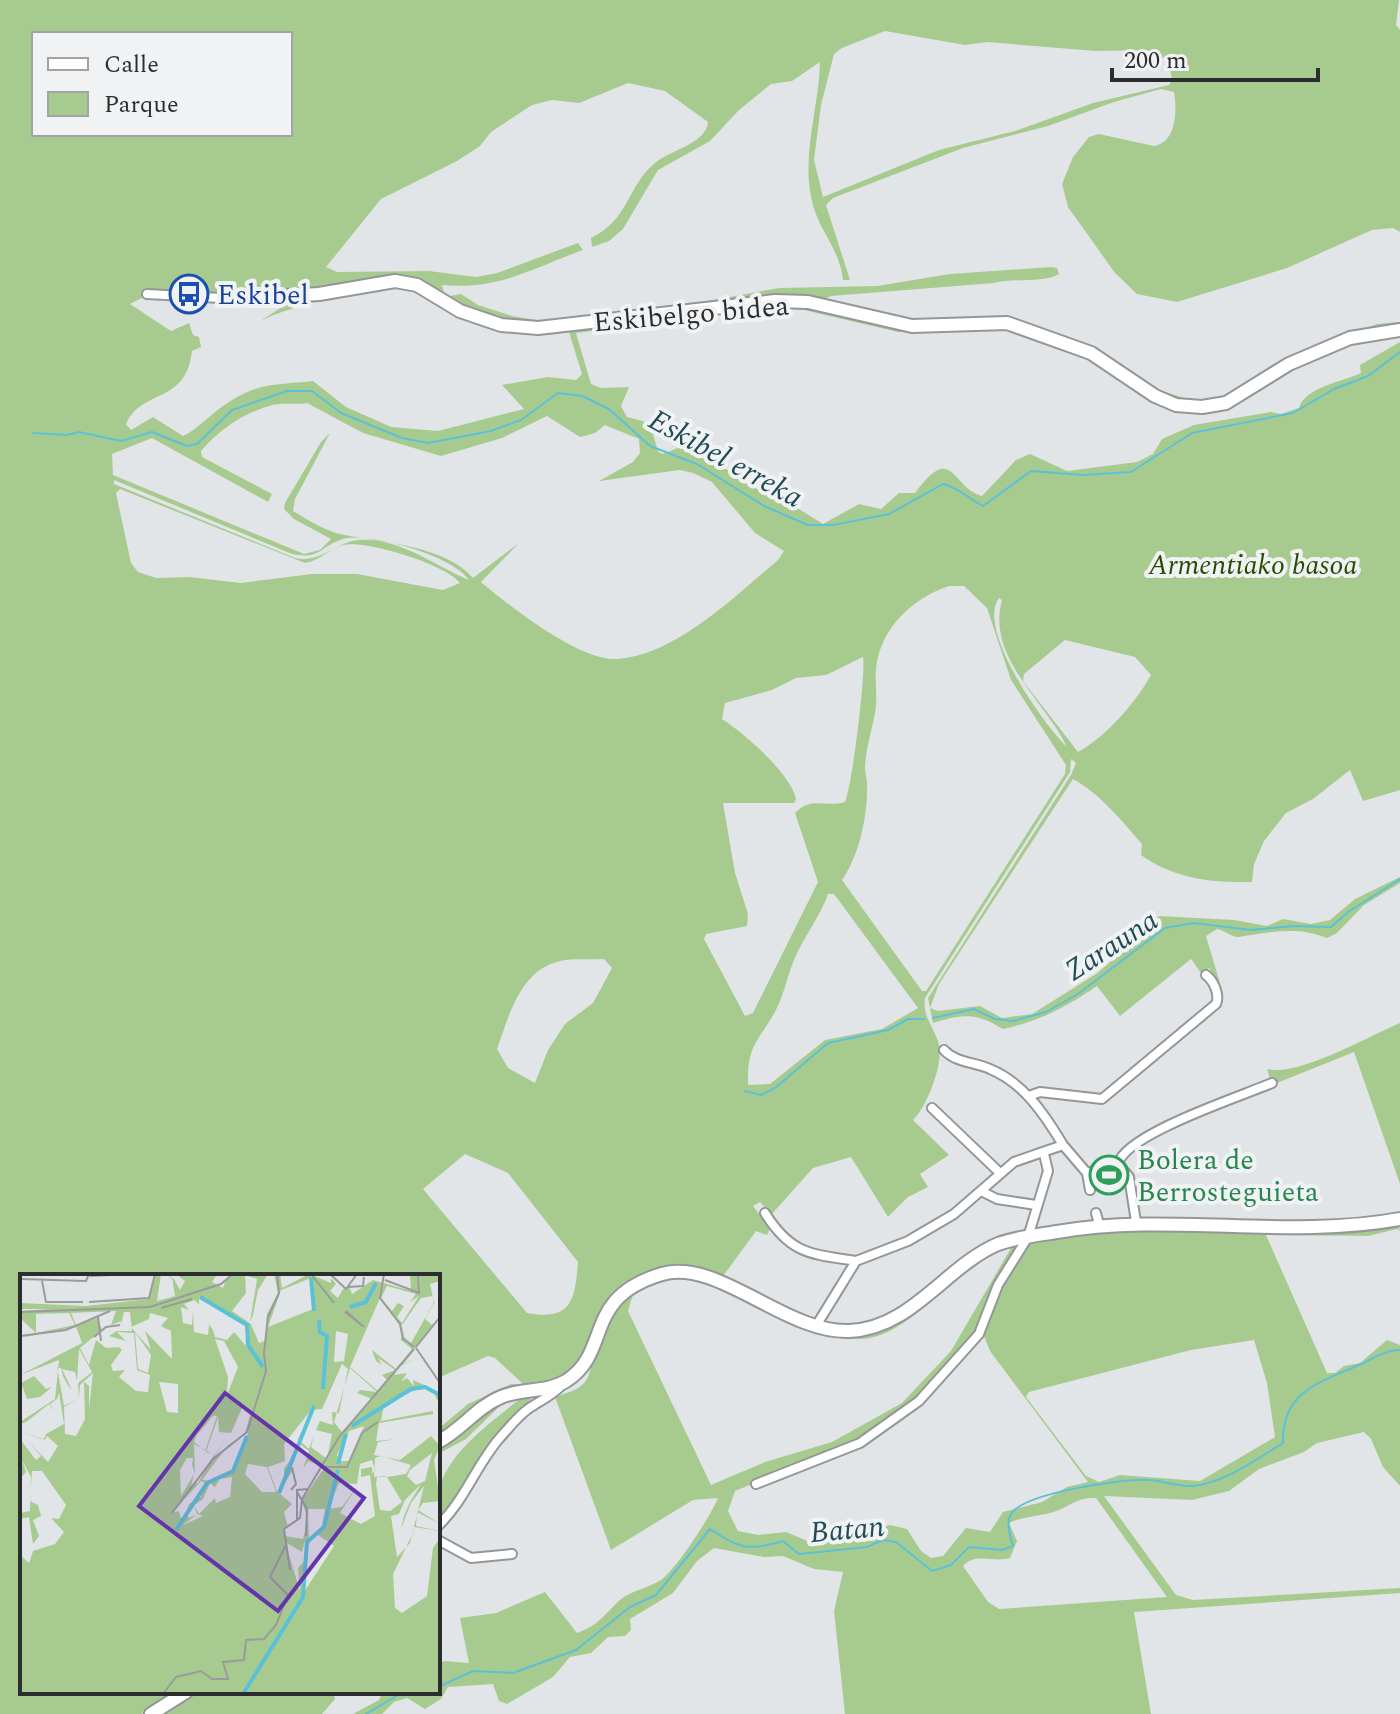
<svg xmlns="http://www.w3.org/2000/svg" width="1400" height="1714" font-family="Spectral,serif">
  <rect width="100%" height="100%" fill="#e2e5e7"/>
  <path fill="#a7cb8f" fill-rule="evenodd" d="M0 0H1399L1396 25 1400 30V232L1393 228 1372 230 1287 268 1177 302 1137 294 1115 273 1068 207 1062 184 1073 157 1089 137 1099 134 1154 146C1177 142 1177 110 1174 92L1161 89 1114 102 1048 126 963 148 833 198 826 205 850 280H843C840 250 820 232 813 205 800 158 819 109 820 62L792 81 771 84 739 110 710 141 658 170 623 229 609 241 592 247 591 238C630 219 626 187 655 163 670 150 706 144 708 122L665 91 628 83 579 103 552 100 532 105 491 132 480 146 457 161 381 199 326 267 337 272 429 271 476 277 497 273 578 243 583 250C530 269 500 290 442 285L444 293 450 296 461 294 478 305 512 316 548 322 631 315 779 288 877 286 950 274 1051 267 1057 268 1059 274C1045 283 1013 278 994 283L831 296 819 302 859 317 900 324 1009 321 1100 352 1146 386 1200 403 1226 399 1277 364 1322 345 1377 324 1400 322V328L1379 329 1337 341 1275 369 1233 398 1199 405 1151 391 1093 352 1010 323 903 327 786 300 590 321 537 330 472 315 425 285 396 279 297 294 210 297 154 292 130 304 171 331 189 323 193 335 199 337 201 347 192 351C186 405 142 388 126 424L131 430 153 417 183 436C200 428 212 412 229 402 259 382 279 385 313 381L346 407 391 427 438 431 524 409 502 385 548 377 576 380 582 374 569 332C534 338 499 335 466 319 452 312 439 300 424 293 388 279 296 304 262 320L285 305 283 298 382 284 407 285 427 292 477 322 536 335 590 325 697 316 781 305 808 308 897 330 928 332 1001 327 1091 355 1170 405 1203 409 1229 404 1283 370 1340 344 1365 336 1400 332 1359 339 1329 351 1284 371 1235 402 1197 412 1159 403 1087 356 999 328 898 332 787 306 576 333 591 384 601 388 629 387 621 406 627 417 650 423 658 452 663 454 680 447 738 475 749 486 778 496 823 524 859 504 881 509 899 493H915C953 441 951 487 982 496L1016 460 1030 454 1067 471 1137 462 1153 454 1162 439 1194 425 1271 412 1281 414 1299 408C1305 387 1342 382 1361 373L1360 365 1400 342V790L1363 801 1350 770 1313 799 1286 813 1264 841 1254 864 1252 882C1212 883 1175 879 1141 855L1142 844C1122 821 1100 794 1073 779L939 984 930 1008 938 1011 980 1006 1002 1018 1032 1014 1096 974 1143 934 1151 919 1160 916 1234 920 1267 926 1283 919 1311 924 1330 920 1355 899 1400 877V883L1364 905 1337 933 1327 938C1297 926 1270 932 1239 937 1233 938 1224 930 1217 929L1206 936 1222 990 1209 968 1201 973 1191 959 1120 1016 1097 986C1066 1007 1040 1021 1003 1029 976 1012 963 1014 933 1023L928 998 1071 775 1076 763 1071 759 1070 772 925 998C922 1017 935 1028 939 1045 944 1063 926 1109 913 1120L949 1155 920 1174 928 1187 908 1197 888 1217 851 1157 813 1168 771 1215 760 1202 753 1206 770 1228 767 1235 756 1231 721 1279 687 1266 642 1277 612 1297 582 1356 570 1371 545 1385 501 1393 438 1438V1429L468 1404 511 1384H523L495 1358 488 1356 438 1378V1276H22V1692H181L141 1714H0ZM885 31 965 45 987 42 1095 51 1147 50 1168 60 1172 80 1169 85 1093 103 1015 131 939 150 823 197 814 160 821 105 834 54 842 48ZM34 34H290V134H34ZM307 403 363 433 441 456 502 438 547 416 580 437 595 433 605 425 639 439 640 453 633 462 599 481 680 470 693 473 712 482 755 533 784 551 778 560C735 596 676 655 617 659 581 662 509 606 481 582L519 543 473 578C446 546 382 542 344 535 325 531 310 521 293 511L295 499 330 433 321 442 285 503 284 509 294 519 331 539 320 550 304 554 113 475 112 454 152 438 268 502 272 494 202 457 201 451C219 430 242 414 269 406 281 402 295 405 307 403ZM114 480 292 554C321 560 320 546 343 539 371 532 453 556 469 580 437 567 399 537 359 540 335 542 320 564 295 558L114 484ZM120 489 305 563C320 561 329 548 344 545 367 540 447 565 460 583L443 590 357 574H312L241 583 189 577 156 578 138 572 131 563 116 493ZM949 586H964L987 608 1011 680 1066 765 1065 774 926 991H922L842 880C859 856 868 815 867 785 867 779 865 773 865 767 866 747 873 727 876 707 877 694 875 682 876 669 880 628 913 598 949 586ZM999 598 1002 600C986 657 1045 701 1067 747 1043 724 976 629 999 598ZM1065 640 1135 657 1151 675C1135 703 1107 736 1078 752L1023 681 1024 674ZM863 657C866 674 852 786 845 802 825 808 811 796 795 813L818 882 753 1013 745 1016 704 939 706 934 747 926 748 914 735 873 723 803H794L796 799C791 774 744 733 722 719L725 703 772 690 796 678 826 675ZM828 894H834L918 1008 882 1029 825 1040 770 1084 748 1085C747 1046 757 1043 775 1012 784 995 787 977 794 960 804 936 820 917 828 894ZM604 959 612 968 593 1003 565 1024 548 1050 535 1083 508 1068 497 1049C509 1016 520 970 560 961 573 958 590 960 604 959ZM465 1154 508 1173 578 1262C575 1301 571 1321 527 1313L423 1189Z
    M1400 1023V1184L1354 1052 1272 1085 1267 1069C1298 1077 1369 1036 1400 1023Z
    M1397 1224 1400 1231 1397 1229 1368 1236 1266 1235 1327 1373H1335L1344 1366 1360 1363 1387 1340 1400 1345V1486L1383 1467 1371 1439 1364 1432 1317 1443 1304 1452 1259 1469 1229 1491 1192 1500 1104 1496 1176 1595 1193 1600 1400 1588V1593L1134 1612 1151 1714H845L834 1611 843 1572 814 1569 783 1556 764 1557 714 1548 697 1561 673 1593 630 1619 631 1630 625 1636 608 1637 591 1653 570 1657 553 1677 507 1704 499 1701 493 1684 448 1687 441 1699 425 1709 407 1698 394 1702 382 1714H353L379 1700 383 1692H438V1665L444 1661 469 1663 460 1618 496 1613 545 1592 577 1633C601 1624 604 1614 621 1599 629 1592 650 1587 661 1580 677 1568 710 1517 718 1498L693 1500 611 1550 555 1397C566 1393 581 1390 587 1379 592 1370 592 1358 594 1348 606 1301 643 1274 691 1274 743 1288 789 1331 845 1334 916 1337 961 1242 1022 1242L996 1287 973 1339 918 1398 859 1440 735 1491 728 1511 738 1531 758 1535 786 1532 817 1545 890 1525 907 1529 921 1551 931 1558 943 1556 966 1528 990 1532 1003 1512 1042 1502 1067 1487 1088 1482 990 1351 982 1331 1003 1282 1032 1239 1108 1226 1337 1232ZM1011 1248 951 1351 902 1403 832 1442 765 1462 711 1485 628 1311 634 1291C652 1284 672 1273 693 1278 706 1280 720 1289 732 1295 770 1314 816 1340 860 1339 914 1338 957 1259 1011 1248ZM1254 1340 1267 1383 1275 1437 1200 1481 1120 1475 1099 1482 1086 1476 1026 1397 1029 1392 1191 1350ZM1096 1498 1167 1597 999 1609 988 1602 963 1566C975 1552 993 1563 1010 1558L1017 1541 1009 1523C1026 1515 1042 1517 1059 1510 1073 1504 1079 1497 1096 1498Z
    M527 1393H536C524 1408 508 1420 496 1434 473 1461 467 1498 438 1518 438 1510 436 1499 438 1492 448 1450 496 1419 527 1393Z
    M509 1397 466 1439 438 1454V1446Z
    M191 1692H333L335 1699 322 1714H158Z"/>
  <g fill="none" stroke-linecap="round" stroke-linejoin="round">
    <path stroke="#5bc1d8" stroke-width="2" d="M33 433 67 435 79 432 121 441 152 432 187 446 197 444 232 410 287 391H312L341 413 402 438 428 443 491 431 521 420 558 393 582 396 609 409 650 446 697 464 764 506 808 525H833L889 514 943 484C958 487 969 499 983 506L1031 471 1083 475 1131 472 1192 433 1293 413 1334 389 1368 376 1400 352
      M933 1018 974 1009 995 1019 1013 1021 1046 1012 1078 994 1165 928 1194 923 1251 930 1294 926 1331 927 1348 912 1400 879
      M745 1091 761 1095 775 1088 828 1043 888 1030 908 1019H924
      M438 1687 473 1671 513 1673 576 1650 630 1607 656 1595 710 1529C741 1549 746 1551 783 1541L799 1554 867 1547 883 1540 896 1542 932 1571 951 1565 969 1547 1002 1550 1013 1546C1011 1537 1006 1525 1010 1516 1019 1493 1125 1478 1150 1480 1164 1481 1179 1487 1193 1486 1224 1483 1257 1459 1283 1443 1281 1392 1320 1382 1359 1365 1372 1359 1385 1350 1400 1350
      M366 1714 403 1692"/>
    <defs>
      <path id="street" d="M147 294 239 299
        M944 1050C956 1063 975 1062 990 1069 1024 1083 1045 1115 1063 1145
        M1029 1096 1040 1092 1102 1099 1216 1004C1220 995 1214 981 1206 975
        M932 1108 1000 1173
        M1118 1164C1125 1134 1242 1096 1272 1083
        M1087 1173 1090 1190
        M981 1191 997 1199 1036 1205
        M765 1213C791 1255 812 1254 856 1261
        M1096 1213 1099 1224
        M816 1326 856 1261 908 1241 954 1214 1014 1162 1063 1145 1087 1173 1118 1164 1129 1177 1136 1222
        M756 1484 860 1443 919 1401 979 1334 998 1285 1028 1237 1048 1171 1044 1154
        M438 1526C464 1501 475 1468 498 1440 507 1430 517 1417 528 1409 541 1400 552 1396 563 1384
        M438 1540 471 1558 512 1554"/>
      <path id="secondary" d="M239 299 319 294 395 281 417 285 460 311 501 325 538 328 775 301 808 302 912 326 1007 323 1091 353 1155 396 1176 405 1202 407 1226 403 1289 364 1350 338 1400 330
        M438 1442C461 1430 477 1407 501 1397 522 1388 546 1393 566 1381 613 1351 581 1298 662 1274 718 1258 785 1333 849 1331 911 1329 946 1266 998 1244 1017 1237 1038 1235 1057 1232 1171 1212 1286 1240 1400 1219
        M151 1714 186 1692"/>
    </defs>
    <use href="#street" stroke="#949698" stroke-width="12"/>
    <use href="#secondary" stroke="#949698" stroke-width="16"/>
    <use href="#street" stroke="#fff" stroke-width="8"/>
    <use href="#secondary" stroke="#fff" stroke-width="12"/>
  </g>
  <defs>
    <symbol id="bus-ring" viewBox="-11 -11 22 22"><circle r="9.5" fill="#f0f2f4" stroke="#1a4fb4" stroke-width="1.5"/><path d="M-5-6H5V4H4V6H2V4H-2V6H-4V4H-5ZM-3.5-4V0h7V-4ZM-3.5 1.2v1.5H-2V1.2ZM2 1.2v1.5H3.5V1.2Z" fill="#1a4fb4"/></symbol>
    <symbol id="stadium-ring" viewBox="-11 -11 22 22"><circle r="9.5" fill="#f0f2f4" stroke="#2e9e5b" stroke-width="1.5"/><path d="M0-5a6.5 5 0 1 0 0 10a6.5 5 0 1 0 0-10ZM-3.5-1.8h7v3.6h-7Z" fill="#2e9e5b"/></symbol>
  </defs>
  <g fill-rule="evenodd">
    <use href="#bus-ring" x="167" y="272" width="44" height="44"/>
    <use href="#stadium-ring" x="1087" y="1153" width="44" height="44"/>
  </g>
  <g text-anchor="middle" stroke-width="8" stroke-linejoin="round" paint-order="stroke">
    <g font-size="28" fill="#164399" stroke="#f0f2f4" text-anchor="start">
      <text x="217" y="304">Eskibel</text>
    </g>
    <g font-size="28" fill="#2c2d2e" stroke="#f0f2f4">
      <text transform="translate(691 313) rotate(-5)" y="10">Eskibelgo bidea</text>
    </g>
    <g font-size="28" font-style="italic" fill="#294c03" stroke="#f0f2f4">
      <text x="1253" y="574">Armentiako basoa</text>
    </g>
    <g font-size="28" fill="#27864d" stroke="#f0f2f4" text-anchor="start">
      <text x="1137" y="1169">Bolera de<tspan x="1137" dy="32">Berrosteguieta</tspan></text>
    </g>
    <g font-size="30" font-style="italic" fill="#1f4c56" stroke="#f0f2f4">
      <text transform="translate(726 458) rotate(29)" y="10">Eskibel erreka</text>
      <text transform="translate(1111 945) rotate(-33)" y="10">Zarauna</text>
      <text transform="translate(847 1529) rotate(-5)" y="10">Batan</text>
    </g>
  </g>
  <g transform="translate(20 1274)">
    <rect width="420" height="420" fill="#e2e5e7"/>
    <path d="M136 0H141L137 27 155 22 153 10V6L146 0 154 5 160 16 165 7 156 0H197L192 8 203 14 206 6 217 0H248L238 16 233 41 230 48 237 5 225 1 226 19 212 37 231 50 239 69 245 67 247 40 258 19 254 0H260L262 14 289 0 311 9V4L316 10 310 17 318 24 323 15 329 13 332 20 353 6 391 17 390 0H397L400 20 399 0H420V7L410 10 414 29 405 45 412 51 420 43 383 90 400 83 380 92 374 101 387 99 381 108 387 104 394 112 393 106 413 115 420 122 417 126 413 116 400 114 364 130 361 147 413 137V140L359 149 356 167 376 165 358 168 354 181 380 186 411 162 420 172 414 186 420 227 403 229 398 236 420 250 397 238 396 252 420 257 394 253 393 259 406 263 393 259 373 300 375 334 382 339 407 322 413 274 420 264V420H0V281L9 289 13 277 35 270 44 258 31 244 39 245 46 231 22 197H12L10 227 18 231 21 242 13 246 19 262 13 270 9 243 0 245V239L10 237 11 203 2 186 6 198 0 205V165L16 186 21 182 7 166 28 188 38 172 27 162 25 166 0 158 24 165 26 160 44 150 39 119 37 125 30 130 35 138 29 130 6 148 1 150 0 148 35 125 39 86 0 101 62 69 56 53 0 64 16 59 0 44V37L29 35H0V29L66 32 129 25ZM291 4 293 35 248 53 261 16ZM367 12 396 20 390 28 399 22 382 49 377 43 384 32 378 29 372 37 361 24ZM413 22V30L391 69 384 63 382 51 401 24ZM179 23 227 53V73L214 58 207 66 195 63 193 56 181 40 189 51 188 61 174 58 173 37 172 51 163 49 161 33 169 36 164 30 175 26 179 31ZM360 24 382 51 383 65 394 73 386 69 381 63V66L392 75 376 95 352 76 356 87 362 91 358 84 375 96 362 101 367 106 358 117 330 93ZM96 37 91 51 101 47V51L104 38H110L112 57H97L89 62 106 67 97 58 114 59 117 96 130 101 128 118 116 117 99 103 105 96 93 97 91 91 102 76 99 73 86 74 76 66 69 91 60 74 82 56 78 44 56 51 51 39ZM49 39 55 51 16 59V40ZM130 39 148 44 141 52 151 57 152 85 125 57 131 76 111 53 129 45ZM316 57 328 60 324 87 314 88ZM115 58 131 81 128 99 118 95ZM195 65 204 67 218 93 207 121 208 103ZM59 75 72 98 58 109 59 124 44 132 37 93 41 94 43 102 47 110 52 116 42 95 55 98 57 107ZM322 90 328 95 319 139 312 138 313 151 300 147 296 156 312 160 307 185 291 173 294 161 289 175 278 165 292 136 302 135ZM330 94 357 118 340 116 337 119 352 125 322 158 314 148ZM73 99 69 135V112L64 108 65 145 56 162 45 160 44 133 59 124 60 111ZM139 108 158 110V139L147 138ZM222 134 231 137 225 160 194 184 206 163 195 181 186 178 198 143 199 158 211 159ZM291 136 275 181 264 194V211L257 218 248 193 265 187 264 170ZM232 140 226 168 212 198 196 207 182 206 208 171 226 160ZM193 142H197L185 177 174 168 176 162ZM344 152 329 187H321L317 181 329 157ZM278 169 289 177 283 195 288 187 305 193 282 226 280 244 268 253 264 238 272 230 259 219 274 194 269 191ZM174 170 194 181 178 209 171 212 174 200 161 222 160 196 167 184H173L172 190 175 200ZM412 179 405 207 396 211 387 202 390 196ZM361 182 391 191 386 200 367 203 382 228 370 237 360 236 356 210 357 203H365L367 202 354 203 355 184ZM352 186 355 196 352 200V193L341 195V203L350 201 355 242 341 250 320 239 338 211 322 233 308 235 319 209 337 210 340 190ZM228 190 247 193 256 218H242L225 200ZM212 203 210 223 196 229 195 224 179 240 174 232 177 240 183 242 163 251 176 241 168 244V235L183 225 190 209 195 213 200 205ZM181 207 185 209 181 223 169 230 162 248 159 237 152 239ZM401 210 390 228 384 242 382 250 381 255 391 229 404 212 390 269 377 283 371 242 379 240 385 226ZM282 228 288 245 283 265 264 262 265 254 280 245ZM288 235H305L302 252 289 266ZM298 261 314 272 284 318 288 269ZM285 266 287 284 278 294 280 317 265 268 282 278ZM14 102 26 115 32 113 20 123 7 125 1 109Z" fill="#a7cb8f" fill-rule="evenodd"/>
    <path fill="none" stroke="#5bc1d8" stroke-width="4" d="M291 4 294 37M180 23 227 51 228 71 243 93M330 33 346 28 356 9M299 46 300 58 307 62 303 115M332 152 391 115 405 113 420 121M318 190 326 160M259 219 294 132M156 256 187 209 213 197 227 162M223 420 283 323 287 268 304 253 318 196"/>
    <path fill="none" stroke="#999b9d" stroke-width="2" d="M291 0 314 29M310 0 326 15 337 0M364 0 360 24 380 50 383 65 394 73M70 2 112 0M0 5 66 7 69 0M365 6 399 19 398 0M22 7 26 28H63M328 13 343 12 344 3M69 28 129 24 135 0M141 34 172 25M0 38 130 33 201 10 213 0M325 38 344 53 326 37M78 43 81 67M0 62 46 56 90 37M74 63 86 53 100 51M396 73 420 43M396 74 420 109M304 193H327L342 159 358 148M271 216 276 210 272 194M277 218 287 235 286 262M152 239 193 185 227 158 246 97 244 79 248 43 259 19 257 0M277 247V216L288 215M270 296 264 255 280 244 282 225 319 163 394 75M143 420 156 403 181 397 192 405H208L203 388 224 386 226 366 244 365 256 351 268 321 250 303 266 271"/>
    <path fill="#6334ab" fill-opacity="0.15" stroke="#6334ab" stroke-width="4" d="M205 119 344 224 258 337 119 232Z"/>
    <rect width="420" height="420" fill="none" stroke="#2c2d2e" stroke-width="4"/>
  </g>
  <rect x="32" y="32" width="260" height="104" fill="#f0f2f4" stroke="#a2a3a5" stroke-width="2"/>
  <rect x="48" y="58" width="40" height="12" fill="#ffffff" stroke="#a2a3a5" stroke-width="2"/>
  <text x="104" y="72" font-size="24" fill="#2c2d2e">Calle</text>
  <rect x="48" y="92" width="40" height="24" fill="#a7cb8f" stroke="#a2a3a5" stroke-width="2"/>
  <text x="104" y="112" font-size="24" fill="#2c2d2e">Parque</text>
  <path d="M1112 68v12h206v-12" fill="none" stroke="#2c2d2e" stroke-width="4"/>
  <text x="1124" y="68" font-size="24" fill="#2c2d2e" stroke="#f0f2f4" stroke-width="6" paint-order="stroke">200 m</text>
</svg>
